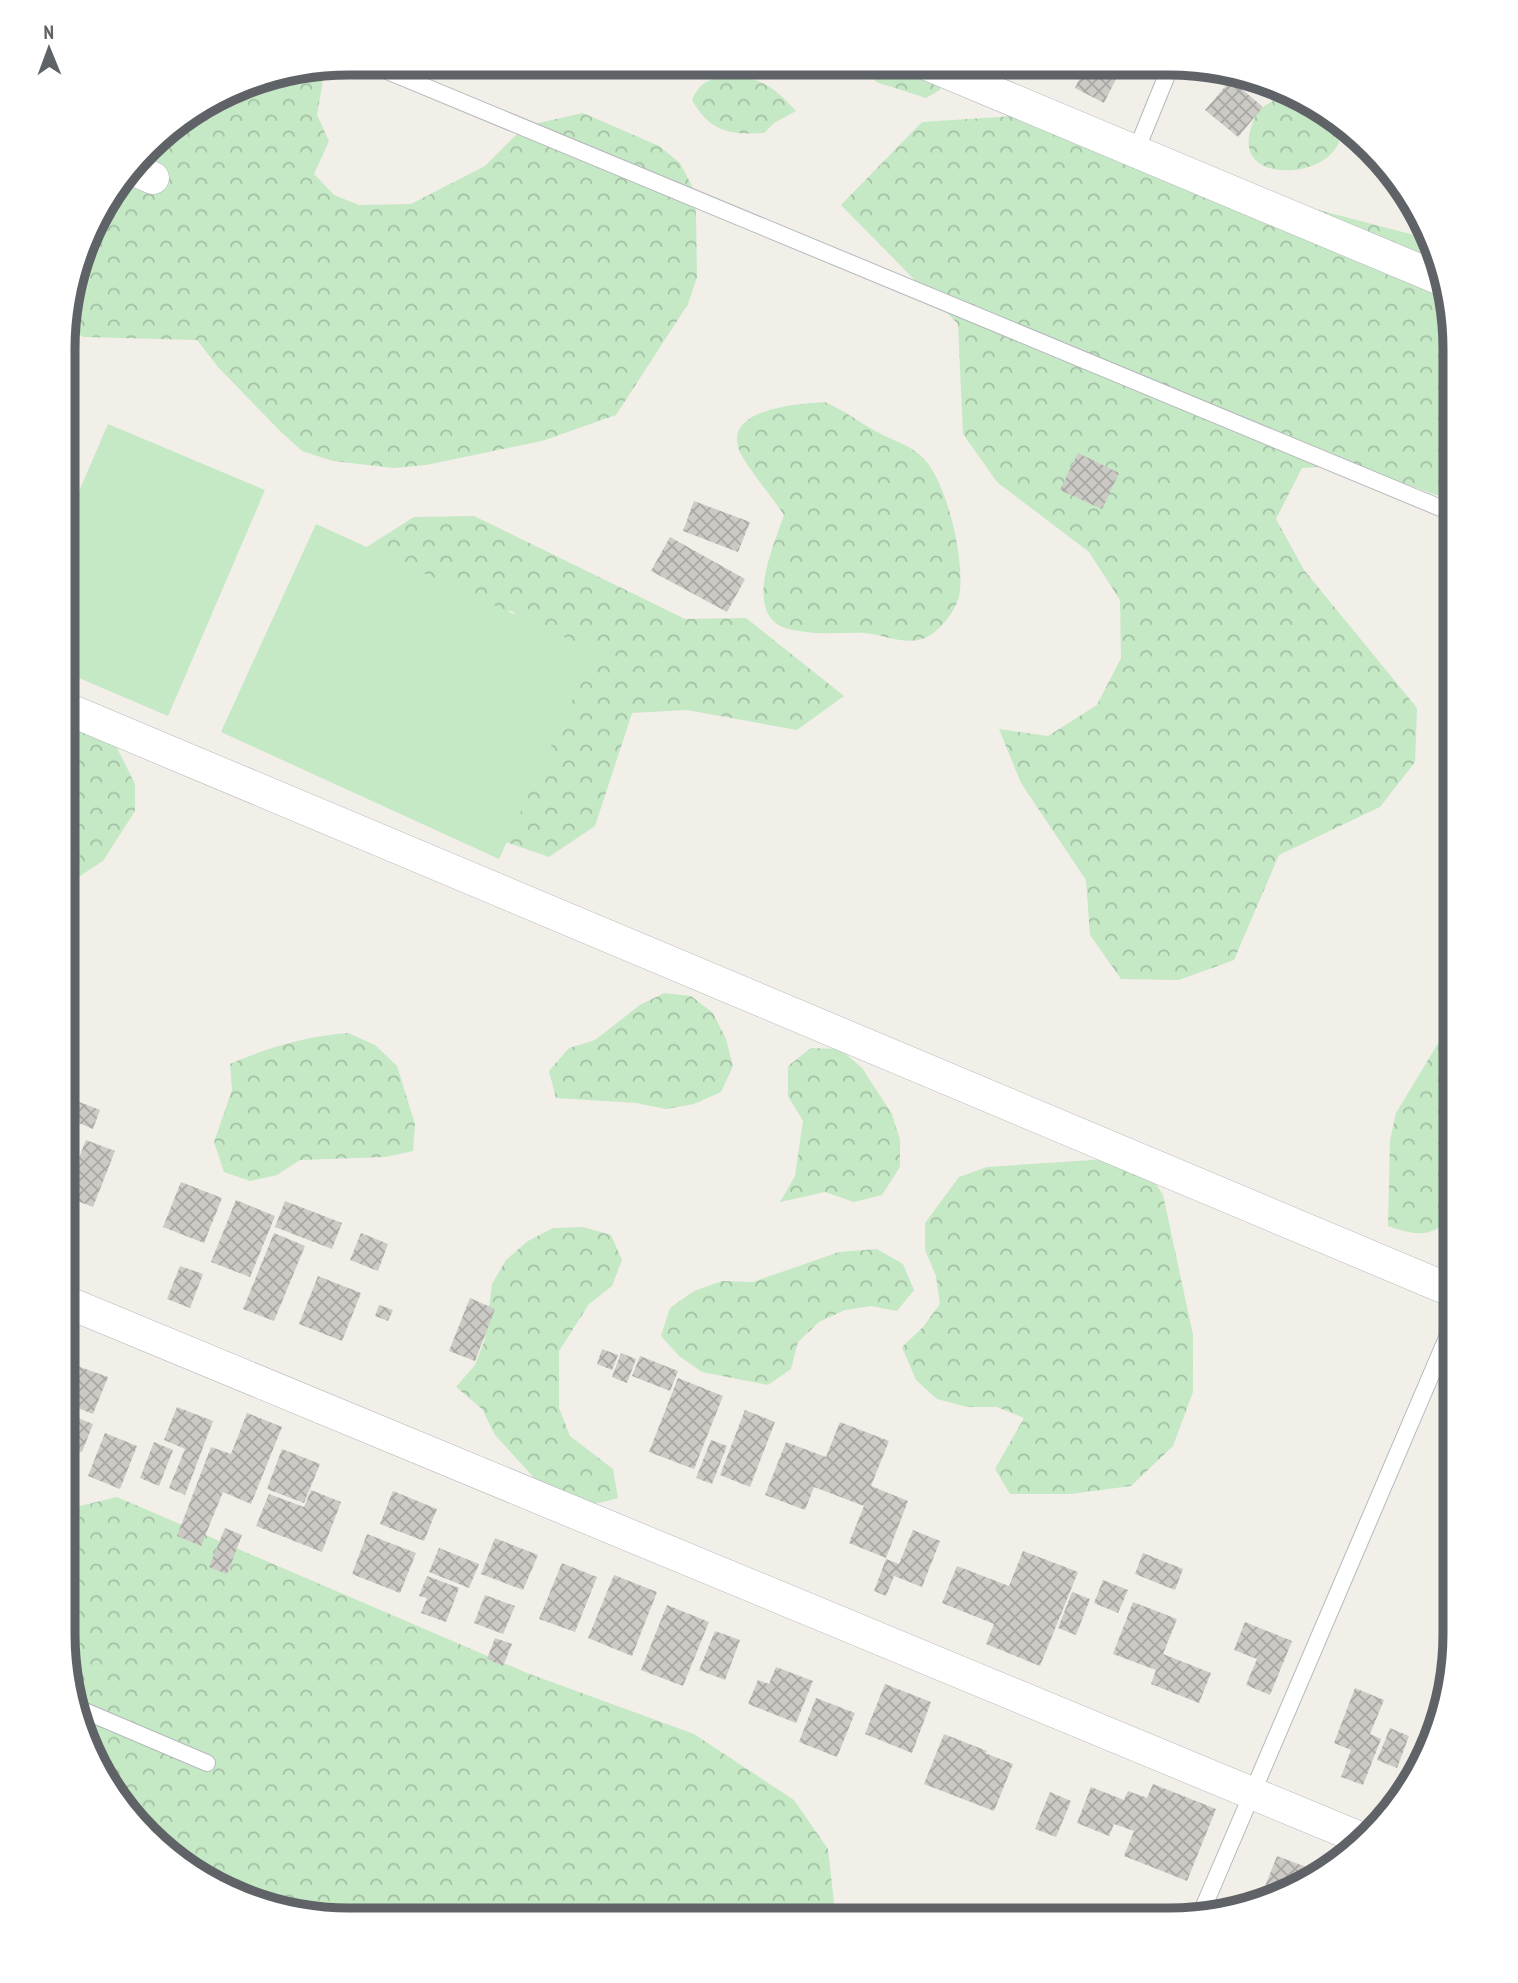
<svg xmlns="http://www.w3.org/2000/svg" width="1518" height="1983" font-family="'PT Sans Narrow',sans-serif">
  <defs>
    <pattern id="forest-crowns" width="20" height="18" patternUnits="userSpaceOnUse" patternTransform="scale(1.75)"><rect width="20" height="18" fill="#c5e8c5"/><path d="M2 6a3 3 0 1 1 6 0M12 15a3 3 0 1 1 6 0" fill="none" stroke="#a3c0a4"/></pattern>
    <pattern id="building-cross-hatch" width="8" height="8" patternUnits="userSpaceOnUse" patternTransform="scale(1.75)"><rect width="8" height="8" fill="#cccac5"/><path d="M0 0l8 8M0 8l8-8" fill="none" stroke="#a9a8a4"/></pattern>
  </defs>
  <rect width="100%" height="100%" fill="#f1efe8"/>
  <path fill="url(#forest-crowns)" d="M868 65H944L940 90 926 98 876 82Z
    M325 67 317 115 329 141 314 174 334 195 359 205 411 204 485 166 525 126 583 113 659 146 680 163 693 188 696 215 697 277 688 304 616 415 542 441 426 465 394 468 333 461 302 451 279 430 218 367 197 340 84 337 65 330 66 311 101 206 161 134 257 78Z
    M745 77C770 83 779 93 796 111L774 123 764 133C730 135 710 132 692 100 703 74 721 78 745 77Z
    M1289 91 1338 119C1360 174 1241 192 1249 137 1250 127 1255 115 1262 108 1270 101 1282 98 1289 91Z
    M1043 114 1204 180 1429 239 1455 348V502L1354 465 1302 468 1276 519 1304 570 1417 708 1415 762 1380 807 1279 855 1234 960 1179 980 1121 979 1090 935 1086 880 1021 783 999 729 1048 736 1097 705 1121 658 1120 600 1089 552 997 482 963 434 958 324 841 205 922 122Z
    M825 402C846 411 864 426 885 436 898 442 910 446 921 456 947 478 966 564 959 596 956 610 943 626 932 634 911 649 887 635 865 633 846 632 826 635 807 632 798 631 783 629 777 624 747 602 775 543 784 515 773 498 748 469 740 452 721 408 799 404 825 402Z
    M474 516 685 619 746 618 844 696 797 730 687 710 632 713 595 826 549 857 497 839 554 651 512 611 454 612 365 548 414 517Z
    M65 703 111 736 135 784V811L103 861 77 878 64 876Z
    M664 993 691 996 713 1013 726 1039 733 1066 721 1092 694 1104 666 1109 636 1103 556 1098 549 1071 569 1048 595 1040 640 1005Z
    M1455 1023V1213C1432 1239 1418 1236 1388 1226L1390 1141 1396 1113 1440 1040Z
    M348 1033 375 1045 397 1066 415 1124 413 1151 385 1157 300 1160 277 1175 250 1181 224 1172 214 1142 232 1090 230 1064C269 1047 307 1036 348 1033Z
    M811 1048 840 1049 862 1068 892 1114 900 1140V1167L882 1195 854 1202 825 1192 780 1202 795 1176 803 1121 788 1096V1066Z
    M1124 1158 1148 1172 1163 1195 1193 1335V1392L1173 1446 1131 1486 1071 1494H1010L995 1469 1024 1418 997 1407H967L937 1399 916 1380 902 1347 923 1327 940 1304 936 1276 925 1250V1223L959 1177 987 1167Z
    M583 1227 611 1235 622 1260 612 1286 589 1304 559 1351V1408L570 1436 613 1469 618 1498 591 1505 536 1480 495 1435 482 1409 456 1387 475 1365 485 1339 492 1284 506 1260 528 1241 553 1228Z
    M877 1249 903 1264 914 1290 897 1311 871 1306 845 1310 819 1322 798 1342 791 1369 768 1385 702 1372 679 1356 661 1336 670 1308 694 1291 722 1281 753 1282 839 1252Z
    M117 1497 527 1673 694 1734 794 1800 828 1849 834 1903 830 1919 312 1918 190 1872 134 1823 93 1761 63 1635V1510Z"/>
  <path fill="#c5e8c5" d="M108 424 265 490 168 716 65 672V524Z
    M316 524 595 651 499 859 221 732Z"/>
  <path fill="url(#building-cross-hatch)" d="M1086 65H1123L1104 103 1075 88Z
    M1231 80 1263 107 1238 137 1205 110Z
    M1078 453 1119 473 1102 509 1060 490Z
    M694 501 750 522 738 552 683 531Z
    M670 537 745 579 727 612 651 571Z
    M64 1096 100 1110 93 1129 64 1117Z
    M86 1140 115 1151 93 1207 64 1196Z
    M181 1182 222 1198 204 1243 163 1227Z
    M236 1200 275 1216 250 1277 211 1262Z
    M285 1201 342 1223 332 1249 275 1227Z
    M274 1233 305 1246 274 1321 243 1309Z
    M361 1233 388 1244 378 1271 350 1260Z
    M180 1266 203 1274 190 1308 167 1299Z
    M318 1276 361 1293 342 1341 299 1324Z
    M470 1298 495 1309 475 1361 449 1351Z
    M379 1305 393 1310 388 1321 375 1316Z
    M602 1349 618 1355 612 1370 597 1364Z
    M621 1353 636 1359 627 1383 612 1377Z
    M640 1356 678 1371 670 1391 632 1376Z
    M72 1364 108 1377 93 1414 63 1402V1387Z
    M678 1378 723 1396 694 1469 649 1452Z
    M177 1407 213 1421 185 1495 169 1488 185 1449 164 1440Z
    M745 1410 775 1422 750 1487 720 1475Z
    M63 1412 93 1424 82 1452 63 1445Z
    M247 1413 282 1427 251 1504 223 1492 201 1546 177 1536 211 1447 231 1454Z
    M840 1422 889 1441 871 1486 908 1501 886 1558 849 1543 864 1506 814 1487 805 1510 765 1495 786 1442 826 1457Z
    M105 1433 137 1446 120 1489 88 1476Z
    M711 1440 727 1446 712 1484 696 1478Z
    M154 1442 173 1450 159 1486 140 1478Z
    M282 1449 320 1464 304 1503 267 1489Z
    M311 1490 341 1502 322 1552 256 1526 269 1494 304 1507Z
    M393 1491 437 1509 424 1541 380 1524Z
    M225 1528 242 1535 227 1574 209 1567Z
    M913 1530 940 1541 922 1587 894 1576 886 1596 874 1591 886 1559 899 1564Z
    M367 1534 416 1553 400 1593 352 1574Z
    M495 1538 538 1555 523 1590 481 1574Z
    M439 1548 479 1564 469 1588 429 1572Z
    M1023 1551 1078 1572 1040 1666 986 1644 994 1624 942 1603 957 1566 1009 1586Z
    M1143 1553 1183 1569 1175 1590 1135 1574Z
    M562 1563 597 1577 575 1632 539 1619Z
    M614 1575 657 1592 632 1656 588 1638Z
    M427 1576 459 1588 446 1622 421 1613 427 1598 419 1596Z
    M1103 1580 1128 1590 1118 1613 1094 1603Z
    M1072 1592 1090 1599 1076 1635 1058 1628Z
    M485 1595 515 1606 503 1634 474 1623Z
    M1133 1602 1177 1619 1163 1654 1211 1673 1199 1703 1151 1684 1156 1670 1113 1654Z
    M667 1605 709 1622 683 1686 641 1670Z
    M1245 1622 1292 1641 1270 1695 1246 1685 1257 1659 1234 1650Z
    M715 1631 740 1640 725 1680 699 1670Z
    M495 1638 512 1644 503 1666 487 1659Z
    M776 1667 813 1681 796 1723 748 1704 758 1680 769 1684Z
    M885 1684 931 1702 912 1753 865 1734Z
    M1355 1688 1384 1700 1370 1734 1381 1739 1363 1785 1341 1777 1351 1750 1334 1743Z
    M816 1698 855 1713 837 1757 799 1742Z
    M1390 1728 1409 1736 1397 1768 1377 1760Z
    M944 1734 987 1751 985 1753 1013 1764 994 1811 924 1784Z
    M1153 1784 1216 1809 1187 1881 1124 1856 1134 1831 1114 1824 1109 1836 1077 1823 1091 1787 1124 1800 1128 1791 1147 1798Z
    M1050 1792 1071 1801 1056 1837 1035 1829Z
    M1277 1856 1317 1871 1314 1878 1296 1890 1260 1899Z"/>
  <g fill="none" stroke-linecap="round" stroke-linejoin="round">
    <defs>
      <path id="service" d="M368 63 1455 514
        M1136 151 1171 65
        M80 1709 207 1763
        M1201 1913 1455 1319"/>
      <path id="minor" d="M929 65 1438 278
        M132 169 153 178
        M65 708 1455 1292
        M64 1301 1365 1840"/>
    </defs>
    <use href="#service" stroke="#b5b8bc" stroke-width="18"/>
    <use href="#minor" stroke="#b5b8bc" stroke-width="33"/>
    <use href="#service" stroke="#fff" stroke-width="16"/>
    <use href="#minor" stroke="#fff" stroke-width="32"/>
  </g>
  <path d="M0 0H1518V1983H0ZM349 75H1169A274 274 0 0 1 1443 349V1634A274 274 0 0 1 1169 1908H349A274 274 0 0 1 75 1634V349A274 274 0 0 1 349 75Z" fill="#fff" fill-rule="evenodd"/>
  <path fill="none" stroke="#5f6368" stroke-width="9" d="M349 75H1169A274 274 0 0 1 1443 349V1634A274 274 0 0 1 1169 1908H349A274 274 0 0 1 75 1634V349A274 274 0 0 1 349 75Z"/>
  <g transform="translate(49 49) rotate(359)" stroke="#ffffff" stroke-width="5" paint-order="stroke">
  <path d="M0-5L12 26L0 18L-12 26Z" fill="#5f6368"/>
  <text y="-10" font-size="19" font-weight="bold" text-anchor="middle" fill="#5f6368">N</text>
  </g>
</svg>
